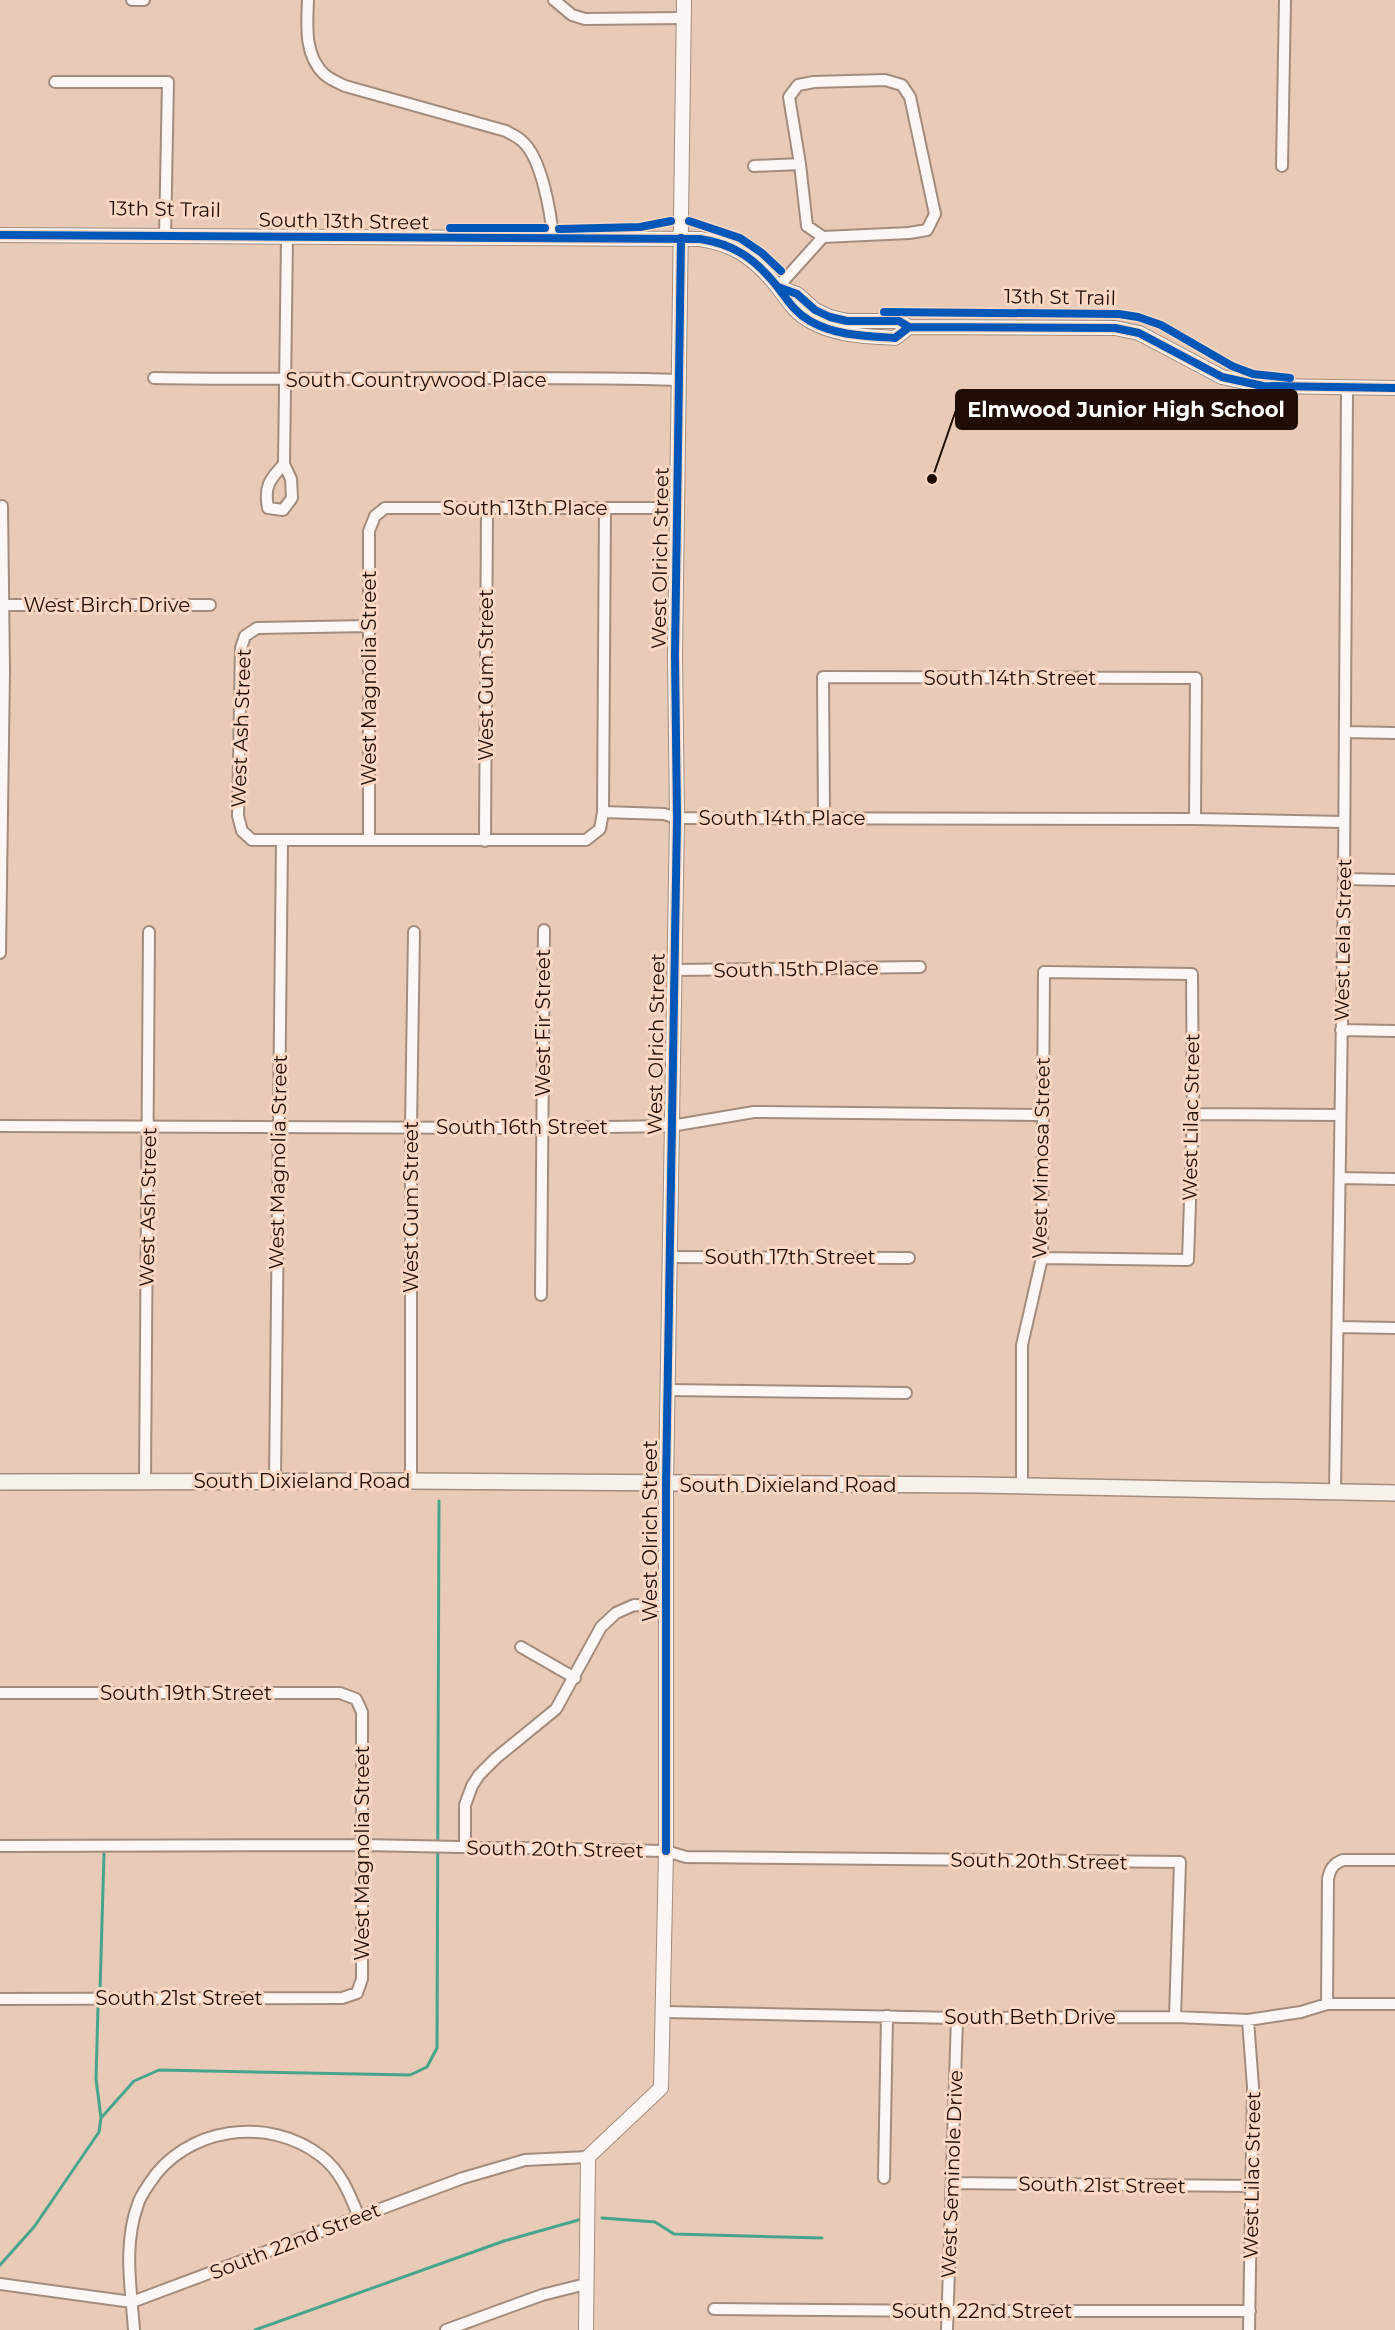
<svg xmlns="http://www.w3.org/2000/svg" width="1395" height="2330" font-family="Montserrat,sans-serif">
  <rect width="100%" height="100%" fill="#e8cab6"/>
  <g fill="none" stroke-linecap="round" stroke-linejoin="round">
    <path stroke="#48a58d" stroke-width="3" d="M100 1991 104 1854
      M98 2007 96 2079 101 2118
      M602 2218 655 2222 674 2234 822 2238
      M0 2265 34 2227 99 2132 101 2118 134 2081 159 2070 410 2075 427 2067 437 2048 439 1501
      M255 2330 504 2241 582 2219"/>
    <defs>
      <path id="minor" d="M132 0H144
        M308 0C307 25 304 55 324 74 329 79 339 83 345 86L506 131C511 134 518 137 522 141 542 158 551 214 553 239
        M554 0 572 15 585 19 683 18
        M885 80 902 85 910 97 935 214 927 230 909 233 823 237 807 226 800 164 789 97 798 85 814 82Z
        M55 82H168L165 236
        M754 166 800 164
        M1282 166 1285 0
        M778 287 823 237
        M154 378C329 381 504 375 679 380
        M284 464C269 480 264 487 268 508L283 510 292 498 291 479 284 464 287 237
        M3 605H210
        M369 626 257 628 245 636 241 648 238 816 242 831 252 840H586L600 829 603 812 664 814 677 818 1195 819 1344 822
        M1345 732 1395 733
        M603 812 605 508
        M824 817 823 677 1196 678 1195 819
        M369 840V531L375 516 385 508H678
        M485 841 487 508
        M1344 879 1395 880
        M0 953 4 671 2 506
        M673 970 920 967
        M1341 1030 1395 1031
        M1193 1114 1340 1115
        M0 1126 543 1128 671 1126 754 1112 1043 1115
        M1340 1178 1395 1179
        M671 1257 909 1258
        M541 1295 544 930
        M1338 1327 1395 1328
        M668 1390 906 1393
        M145 1481 149 932
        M411 1481V1127L414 932
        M275 1482 282 842
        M1022 1487V1345L1042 1258 1044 972 1192 974 1193 1114 1188 1260 1042 1258
        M1335 1492 1344 879 1347 388
        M521 1647 575 1678
        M0 1693H340L356 1699 362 1712V1979L357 1993 342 1998 0 1999
        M0 1846 363 1845 666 1851 686 1857 1180 1862 1175 2017
        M465 1847V1805L472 1786 479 1775 496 1758 556 1709 601 1627 616 1613 634 1605 666 1606
        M1327 2004 1328 1879C1330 1869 1333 1864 1343 1860H1395
        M664 2012 957 2018 1175 2017 1248 2020 1301 2012 1327 2004H1395
        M1248 2020 1253 2087 1249 2330
        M884 2178 887 2016
        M952 2183 1252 2186
        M0 2284 132 2302 463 2178 525 2160 588 2157
        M714 2309 948 2311H1250
        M134 2330C131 2287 123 2245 138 2204 140 2197 145 2190 149 2184 185 2127 268 2115 321 2156 341 2171 350 2195 359 2217
        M446 2330 542 2295 586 2284
        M947 2330 957 2018"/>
      <path id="tertiary" d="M0 235 700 239C734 244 755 259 776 285 787 299 794 312 810 321 836 336 866 336 895 338L909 327
        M778 287 797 294 815 310 830 317 847 321H899L909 327 1115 328 1139 333 1222 377 1263 386 1395 388
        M586 2330 588 2157 661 2088 666 1851V1484L677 818 675 655 684 0"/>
      <path id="secondary" d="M0 1482 411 1481 977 1485 1395 1493"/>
    </defs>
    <use href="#minor" stroke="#a38c7d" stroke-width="14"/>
    <use href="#tertiary" stroke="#a38c7d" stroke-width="16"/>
    <use href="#secondary" stroke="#a38c7d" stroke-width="18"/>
    <use href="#minor" stroke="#fcf7f4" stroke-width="10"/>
    <use href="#tertiary" stroke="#fcf7f4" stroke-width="14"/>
    <use href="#secondary" stroke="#f7f1ec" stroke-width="15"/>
    <defs>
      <path id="cycleway" d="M689 221 740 238 762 253 781 271
        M450 228H545
        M559 229 640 227 671 221
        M0 235 700 239C734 244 755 259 776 285 787 299 794 312 810 321 836 336 866 336 895 338L909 327
        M778 287 797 294 815 310 830 317 847 321H899L909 327 1115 328 1139 333 1222 377 1263 386 1395 388
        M884 312 1119 314 1138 317 1161 325 1232 366 1253 374 1290 378
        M666 1851V1484L677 818 675 655 681 238"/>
    </defs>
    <use href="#cycleway" stroke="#fad8c3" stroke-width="11"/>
    <use href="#cycleway" stroke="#0057b8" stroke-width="8"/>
  </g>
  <g text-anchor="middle" stroke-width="6" stroke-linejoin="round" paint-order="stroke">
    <g font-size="20" fill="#1f0c02" stroke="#fad8c3">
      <text transform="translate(165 209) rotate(1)" y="7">13th St Trail</text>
      <text transform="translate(344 221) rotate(1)" y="7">South 13th Street</text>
      <text transform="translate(1060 297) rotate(1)" y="7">13th St Trail</text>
      <text x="416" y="387">South Countrywood Place</text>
      <text x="525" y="515">South 13th Place</text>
      <text transform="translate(660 558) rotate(-89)" y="7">West Olrich Street</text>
      <text x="107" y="612">West Birch Drive</text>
      <text transform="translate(486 675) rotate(-90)" y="7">West Gum Street</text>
      <text transform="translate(369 678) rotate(-90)" y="7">West Magnolia Street</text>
      <text x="1010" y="685">South 14th Street</text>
      <text transform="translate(241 728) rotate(-88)" y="7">West Ash Street</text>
      <text x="782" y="825">South 14th Place</text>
      <text transform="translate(1343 940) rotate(-89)" y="7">West Lela Street</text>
      <text transform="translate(796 969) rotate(-1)" y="7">South 15th Place</text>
      <text transform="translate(543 1023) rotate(-90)" y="7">West Fir Street</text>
      <text transform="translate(656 1044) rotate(-89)" y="7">West Olrich Street</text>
      <text transform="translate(1191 1117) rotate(-89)" y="7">West Lilac Street</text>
      <text x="522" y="1134">South 16th Street</text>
      <text transform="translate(1041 1158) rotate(-89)" y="7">West Mimosa Street</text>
      <text transform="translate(278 1162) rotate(-89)" y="7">West Magnolia Street</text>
      <text transform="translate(148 1207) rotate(-89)" y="7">West Ash Street</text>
      <text transform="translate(411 1207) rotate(-90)" y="7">West Gum Street</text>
      <text x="790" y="1264">South 17th Street</text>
      <text x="302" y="1488">South Dixieland Road</text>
      <text x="788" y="1492">South Dixieland Road</text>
      <text transform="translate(650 1531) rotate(-90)" y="7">West Olrich Street</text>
      <text x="186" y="1700">South 19th Street</text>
      <text transform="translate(555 1849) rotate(1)" y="7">South 20th Street</text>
      <text transform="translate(362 1853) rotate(-90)" y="7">West Magnolia Street</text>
      <text transform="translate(1039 1861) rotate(1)" y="7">South 20th Street</text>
      <text x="179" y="2005">South 21st Street</text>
      <text x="1030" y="2024">South Beth Drive</text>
      <text transform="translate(952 2174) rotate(-88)" y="7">West Seminole Drive</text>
      <text transform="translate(1252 2175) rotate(-89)" y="7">West Lilac Street</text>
      <text transform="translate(1102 2185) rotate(1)" y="7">South 21st Street</text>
      <text transform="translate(295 2241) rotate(-21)" y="7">South 22nd Street</text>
      <text x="982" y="2318">South 22nd Street</text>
    </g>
  </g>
  <path fill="none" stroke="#1f0c02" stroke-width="2" d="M932 479L956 410"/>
  <circle fill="#1f0c02" stroke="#fad8c3" stroke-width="2" cx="932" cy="479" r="6"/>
  <rect fill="#1f0c02" stroke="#1f0c02" stroke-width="2" x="956" y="390" width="341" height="39" rx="6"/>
  <g font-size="21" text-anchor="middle" font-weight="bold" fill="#fff">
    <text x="1126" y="417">Elmwood Junior High School</text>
  </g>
</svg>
